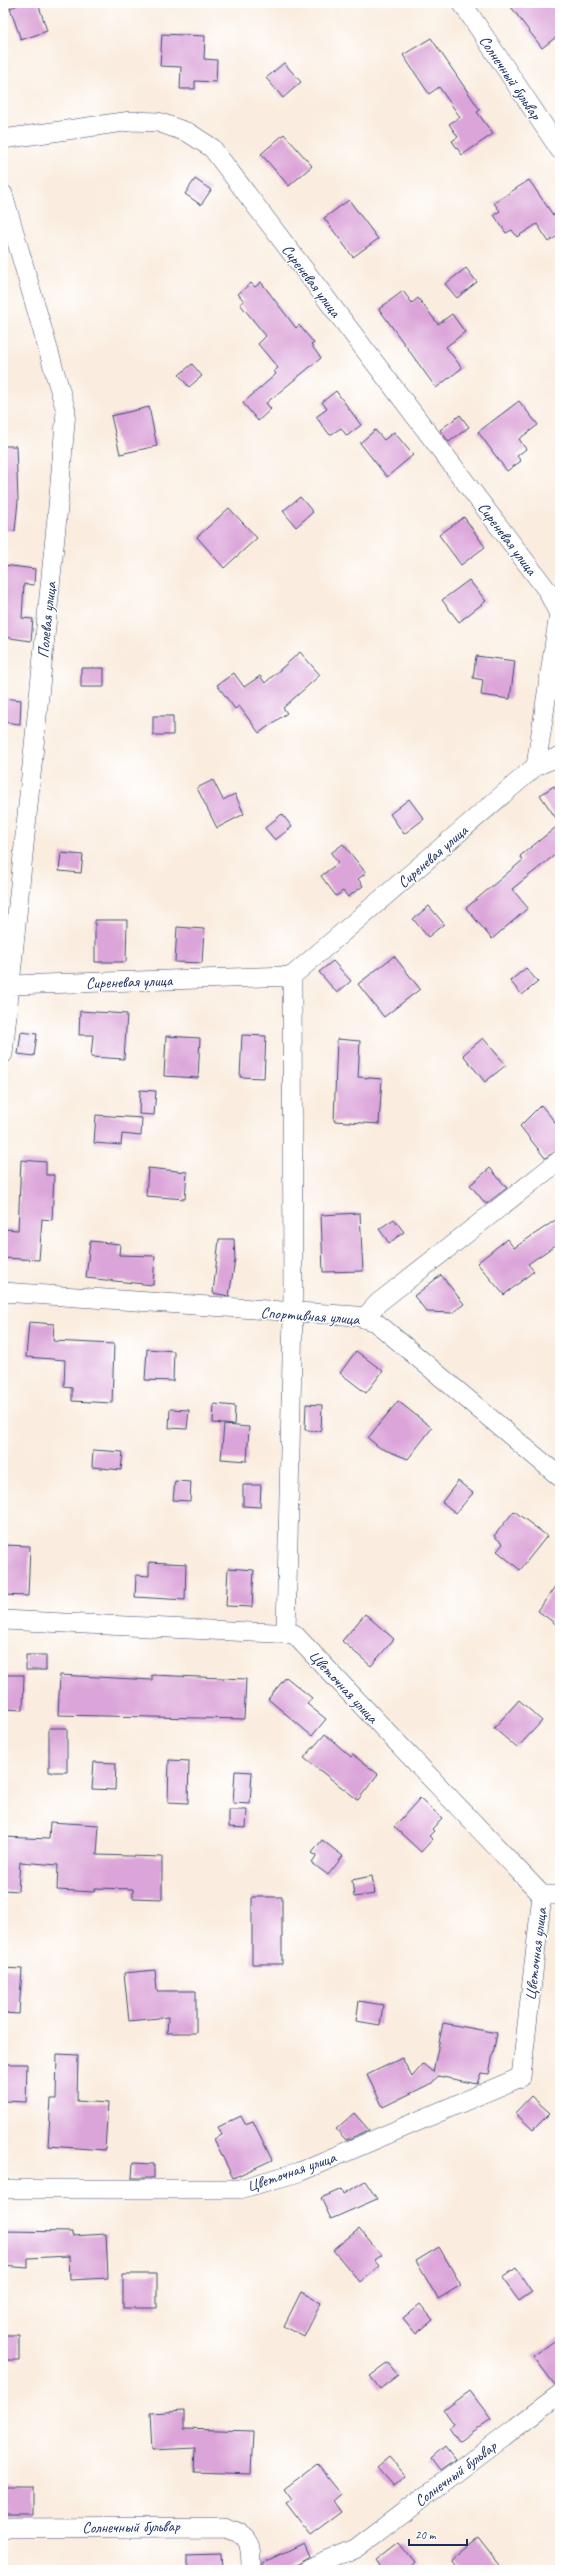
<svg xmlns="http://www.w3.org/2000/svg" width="563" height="2573" font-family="Caveat,sans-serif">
  <rect width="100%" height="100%" fill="#fff"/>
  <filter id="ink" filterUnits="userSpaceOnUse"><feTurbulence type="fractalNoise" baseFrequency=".025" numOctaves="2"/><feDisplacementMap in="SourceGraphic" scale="8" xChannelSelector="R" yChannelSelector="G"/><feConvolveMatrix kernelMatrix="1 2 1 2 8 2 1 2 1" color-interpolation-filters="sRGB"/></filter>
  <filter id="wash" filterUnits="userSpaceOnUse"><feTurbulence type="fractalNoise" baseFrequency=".012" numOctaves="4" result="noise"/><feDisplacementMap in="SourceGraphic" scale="16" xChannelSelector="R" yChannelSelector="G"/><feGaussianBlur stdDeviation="0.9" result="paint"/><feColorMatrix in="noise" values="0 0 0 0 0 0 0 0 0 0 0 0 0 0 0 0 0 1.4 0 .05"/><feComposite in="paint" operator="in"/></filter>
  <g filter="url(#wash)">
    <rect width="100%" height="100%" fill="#faeddf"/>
    <g id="blocks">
      <path fill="#dca5d9" d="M24 3H38L47 31 21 40 10 8Z
        M508 3H560V34L542 48Z
        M162 34 205 36 204 59 217 60 216 82 195 81V89H180L181 67 160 66Z
        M431 38 480 110 477 112 493 134 462 155 452 141 458 137 449 124 460 117 439 87 429 94 403 55Z
        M284 63 301 82 283 98 266 78Z
        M284 134 312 166 289 186 261 154Z
        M195 179 211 190 201 205 185 194Z
        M529 180 553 215 560 211V234L549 242 537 224 517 237 512 230 506 233 494 215 500 211 494 203Z
        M349 200 378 239 353 257 324 218Z
        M466 268 477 282 457 298 445 284Z
        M261 282 296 328 299 325 314 343 311 345 321 358 266 403 271 409 258 421 243 403 276 374 274 371 278 368 258 344 266 336 240 304 244 301 238 294 251 283 255 287Z
        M403 291 412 303 418 298 438 324 452 314 465 332 446 347 462 368 436 388 379 309Z
        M192 364 202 376 189 387 179 375Z
        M336 391 361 425 347 436 341 428 330 435 316 417 327 409 322 402Z
        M519 401 538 425 519 439 526 449 517 456 521 461 507 471 478 432Z
        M149 407 157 446 120 454 111 416Z
        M460 415 469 427 449 442 440 430Z
        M375 430 384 440 394 432 413 455 387 477 360 443Z
        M3 446H16L18 501 15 531 3 530Z
        M300 497 313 512 296 527 283 511Z
        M229 508 257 538 224 568 197 537Z
        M464 517 485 547 461 565 439 535Z
        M3 565 35 569 34 585 24 584 22 618 33 619 31 641 3 637 7 606H3Z
        M469 580 486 601 459 622 442 600Z
        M300 652 320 675 283 708 287 713 259 733 239 706 235 709 217 685 234 673 244 687 260 676 265 683Z
        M476 656 515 661 510 699 481 695 483 680 473 678Z
        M81 668H104V687H81Z
        M3 698 21 700 20 724 3 722Z
        M153 716H173V735H153Z
        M213 780 223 800 235 794 244 814 217 828 197 788Z
        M554 786 560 795V851L512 889 528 908 492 939 466 908 523 860 520 856 560 824 540 795Z
        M409 799 424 819 404 834 390 814Z
        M282 814 292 827 275 840 265 828Z
        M343 844 366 873 358 879 363 886 348 897 343 891 336 896 321 876 338 863 331 853Z
        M61 853 83 855 81 873 59 871Z
        M429 906 444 924 428 937 413 919Z
        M95 920H127L126 962H95Z
        M177 927 204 929 202 963 175 962Z
        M394 956 420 989 384 1017 358 984Z
        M333 961 351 981 337 993 319 972Z
        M526 968 538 982 522 995 510 981Z
        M80 1011 127 1014 124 1059 91 1057 93 1035H79Z
        M21 1032 37 1034 34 1056 18 1054Z
        M242 1035 266 1036 264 1078 240 1077Z
        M166 1036 200 1038 198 1078 164 1076Z
        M483 1038 506 1065 485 1082 463 1055Z
        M337 1039 360 1041 358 1077 382 1079 379 1124 334 1121Z
        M140 1090 156 1091 154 1115 139 1114Z
        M541 1105 560 1128V1149L545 1158 520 1126Z
        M96 1115 142 1118 141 1136 122 1134 121 1145 94 1143Z
        M21 1160 46 1162V1175H54L52 1220 42 1219 39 1260 3 1258V1229L18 1230Z
        M148 1168 187 1172 185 1199 146 1196Z
        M490 1168 507 1188 486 1204 470 1185Z
        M360 1213 363 1271 323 1272 321 1215Z
        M560 1217V1242L528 1264 534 1271 504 1295 477 1263 507 1239 514 1248Z
        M394 1219 404 1232 389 1243 379 1229Z
        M219 1239H234L235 1260 229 1296 213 1293Z
        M90 1241 120 1244 119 1255 155 1256 153 1285 86 1278Z
        M441 1275 464 1304 452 1313 427 1312 414 1296Z
        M29 1322 54 1324 53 1341 114 1344 112 1403 72 1401V1388L64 1387 65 1360 26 1357Z
        M147 1349 174 1351 173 1381 145 1380Z
        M356 1351 383 1371 366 1393 340 1373Z
        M398 1401 432 1428 408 1459 380 1448 368 1438Z
        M214 1404 235 1406 234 1425 213 1423Z
        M306 1404 322 1405 321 1431 305 1430Z
        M170 1409 189 1410 187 1429 169 1428Z
        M224 1425 249 1427 247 1461 221 1459Z
        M93 1450 123 1452 121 1470 92 1467Z
        M175 1481 191 1482 190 1501 173 1500Z
        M458 1481 473 1493 456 1513 442 1502Z
        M243 1485H261L260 1507 243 1506Z
        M514 1511 547 1536 520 1570 497 1551 503 1544 494 1536Z
        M3 1545 30 1546 28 1596 3 1595Z
        M149 1562 186 1564 185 1600 135 1597 136 1575 149 1576Z
        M228 1568 254 1570 252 1607 226 1606Z
        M560 1579V1627L538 1611Z
        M365 1614 394 1639 371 1666 342 1641Z
        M26 1655H46V1670H26Z
        M3 1675H24L23 1710 3 1709Z
        M60 1675 152 1680V1675L246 1679 244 1719 58 1715Z
        M286 1677 312 1698 307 1704 326 1719 312 1736 268 1699Z
        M519 1700 542 1721 517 1748 494 1728Z
        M49 1728H67V1772H49Z
        M325 1734 351 1757 353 1755 378 1774 358 1800 304 1758Z
        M169 1760 189 1761 188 1803 168 1802Z
        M94 1762 116 1763 115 1790 92 1789Z
        M235 1771 252 1772 250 1804 233 1803Z
        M420 1798 442 1818 432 1829 434 1831 429 1836 433 1839 421 1852 394 1827Z
        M229 1810H247L246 1828 229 1827Z
        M50 1822 99 1825 97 1855 162 1857V1899L133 1898V1889L95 1888 94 1892 57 1890 58 1865 20 1862 18 1891 3 1890V1837L49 1839Z
        M322 1840 343 1856 328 1875 312 1863 317 1856 312 1853Z
        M372 1876 375 1894 354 1897 352 1880Z
        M252 1897H282V1964H252Z
        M3 1968 22 1969 19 2014 3 2013Z
        M155 1970 157 1991H196V2033H167L168 2017 129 2021 124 1973Z
        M359 2001 383 2005 380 2025 356 2021Z
        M443 2023 497 2033 489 2074 481 2073 477 2084 438 2076 432 2083 383 2107 367 2075 402 2058 412 2077 423 2064 433 2072Z
        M57 2054 78 2055 77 2101 108 2103 105 2150 48 2146 51 2099H56Z
        M5 2064H27L26 2102 4 2101 3 2072H5Z
        M531 2096 550 2113 533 2130 515 2113Z
        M354 2113 369 2130 346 2140 336 2129Z
        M241 2116 245 2124 253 2121 272 2160 233 2178 214 2139 222 2135 218 2127Z
        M133 2163 154 2164V2178H132Z
        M365 2181 377 2199 331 2219 321 2198 342 2189 344 2194Z
        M359 2229 381 2255 374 2260 379 2266 360 2282 333 2250Z
        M3 2231 72 2232V2236L106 2234 108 2278 70 2280 69 2256 28 2258V2268L3 2266Z
        M439 2247 461 2285 438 2299 416 2261Z
        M516 2268 532 2292 519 2301 502 2278Z
        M123 2274H157V2308H123Z
        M301 2292 321 2303 304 2337 284 2326Z
        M420 2304 433 2320 416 2334 403 2318Z
        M3 2335H19V2360H3Z
        M560 2337V2383L555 2385 533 2356Z
        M388 2363 398 2375 380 2389 370 2376Z
        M470 2391 491 2419 459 2442 449 2428 454 2424 444 2410Z
        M184 2411V2429L253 2431 251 2474 194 2472 195 2448 152 2450 150 2413Z
        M445 2447 455 2460 440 2471 431 2459Z
        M389 2457 406 2476 394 2486 377 2467Z
        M317 2464 341 2494 333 2501 341 2512 310 2535 286 2504 292 2500 284 2489Z
        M3 2486H32V2515H3Z
        M477 2538 502 2570H461L452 2558Z
        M399 2542 415 2562 405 2570H383L376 2560Z
        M304 2543 310 2556 284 2570H262V2563Z
        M221 2554 222 2570H186V2555Z"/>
    </g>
  </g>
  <g filter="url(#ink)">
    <use href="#blocks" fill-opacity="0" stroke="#3c4c71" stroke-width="1"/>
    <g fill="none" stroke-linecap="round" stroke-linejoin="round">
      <defs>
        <path id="minor" d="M462 3 560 150
          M3 139 131 121 158 122 189 133 212 148 547 590 559 614 536 766
          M3 194 66 411 58 507 3 1054
          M11 985 292 976 536 766 560 756
          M3 1292 357 1316 375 1322 384 1329 560 1477
          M364 1318 378 1303 560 1160
          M3 1620 294 1634 542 1895 521 2077 299 2172 240 2189H3
          M286 1633 293 1313 292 976
          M542 1895H560
          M3 2528 225 2527C251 2536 251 2545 251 2570
          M305 2570 355 2549 560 2394"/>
      </defs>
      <use href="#minor" stroke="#3c4c71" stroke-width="20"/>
      <use href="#minor" stroke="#fff" stroke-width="19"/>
    </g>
  </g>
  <g text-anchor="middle" stroke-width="3" stroke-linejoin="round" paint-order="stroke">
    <g font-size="16" fill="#1b2f5e" stroke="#fff">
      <text transform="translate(511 77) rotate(56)" y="6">Солнечный бульвар</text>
      <text transform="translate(312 280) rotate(53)" y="6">Сиреневая улица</text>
      <text transform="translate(508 538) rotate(53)" y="6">Сиреневая улица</text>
      <text transform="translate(46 620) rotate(-84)" y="6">Полевая улица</text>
      <text transform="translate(432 856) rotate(-41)" y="6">Сиреневая улица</text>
      <text transform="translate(129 981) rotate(-2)" y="6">Сиреневая улица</text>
      <text transform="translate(310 1315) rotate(4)" y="6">Спортивная улица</text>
      <text transform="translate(344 1686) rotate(47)" y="6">Цветочная улица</text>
      <text transform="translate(535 1954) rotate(-83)" y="6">Цветочная улица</text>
      <text transform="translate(291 2171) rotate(-19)" y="6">Цветочная улица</text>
      <text transform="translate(455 2473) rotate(-37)" y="6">Солнечный бульвар</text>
      <text transform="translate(131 2526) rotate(-1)" y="6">Солнечный бульвар</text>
    </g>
  </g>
  <rect width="563" height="2573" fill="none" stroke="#fff" stroke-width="16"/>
  <path d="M409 2539v6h58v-6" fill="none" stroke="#1b2f5e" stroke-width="2"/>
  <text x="415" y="2539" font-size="12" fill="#1b2f5e" stroke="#ffffff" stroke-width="3" paint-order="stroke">20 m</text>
</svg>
